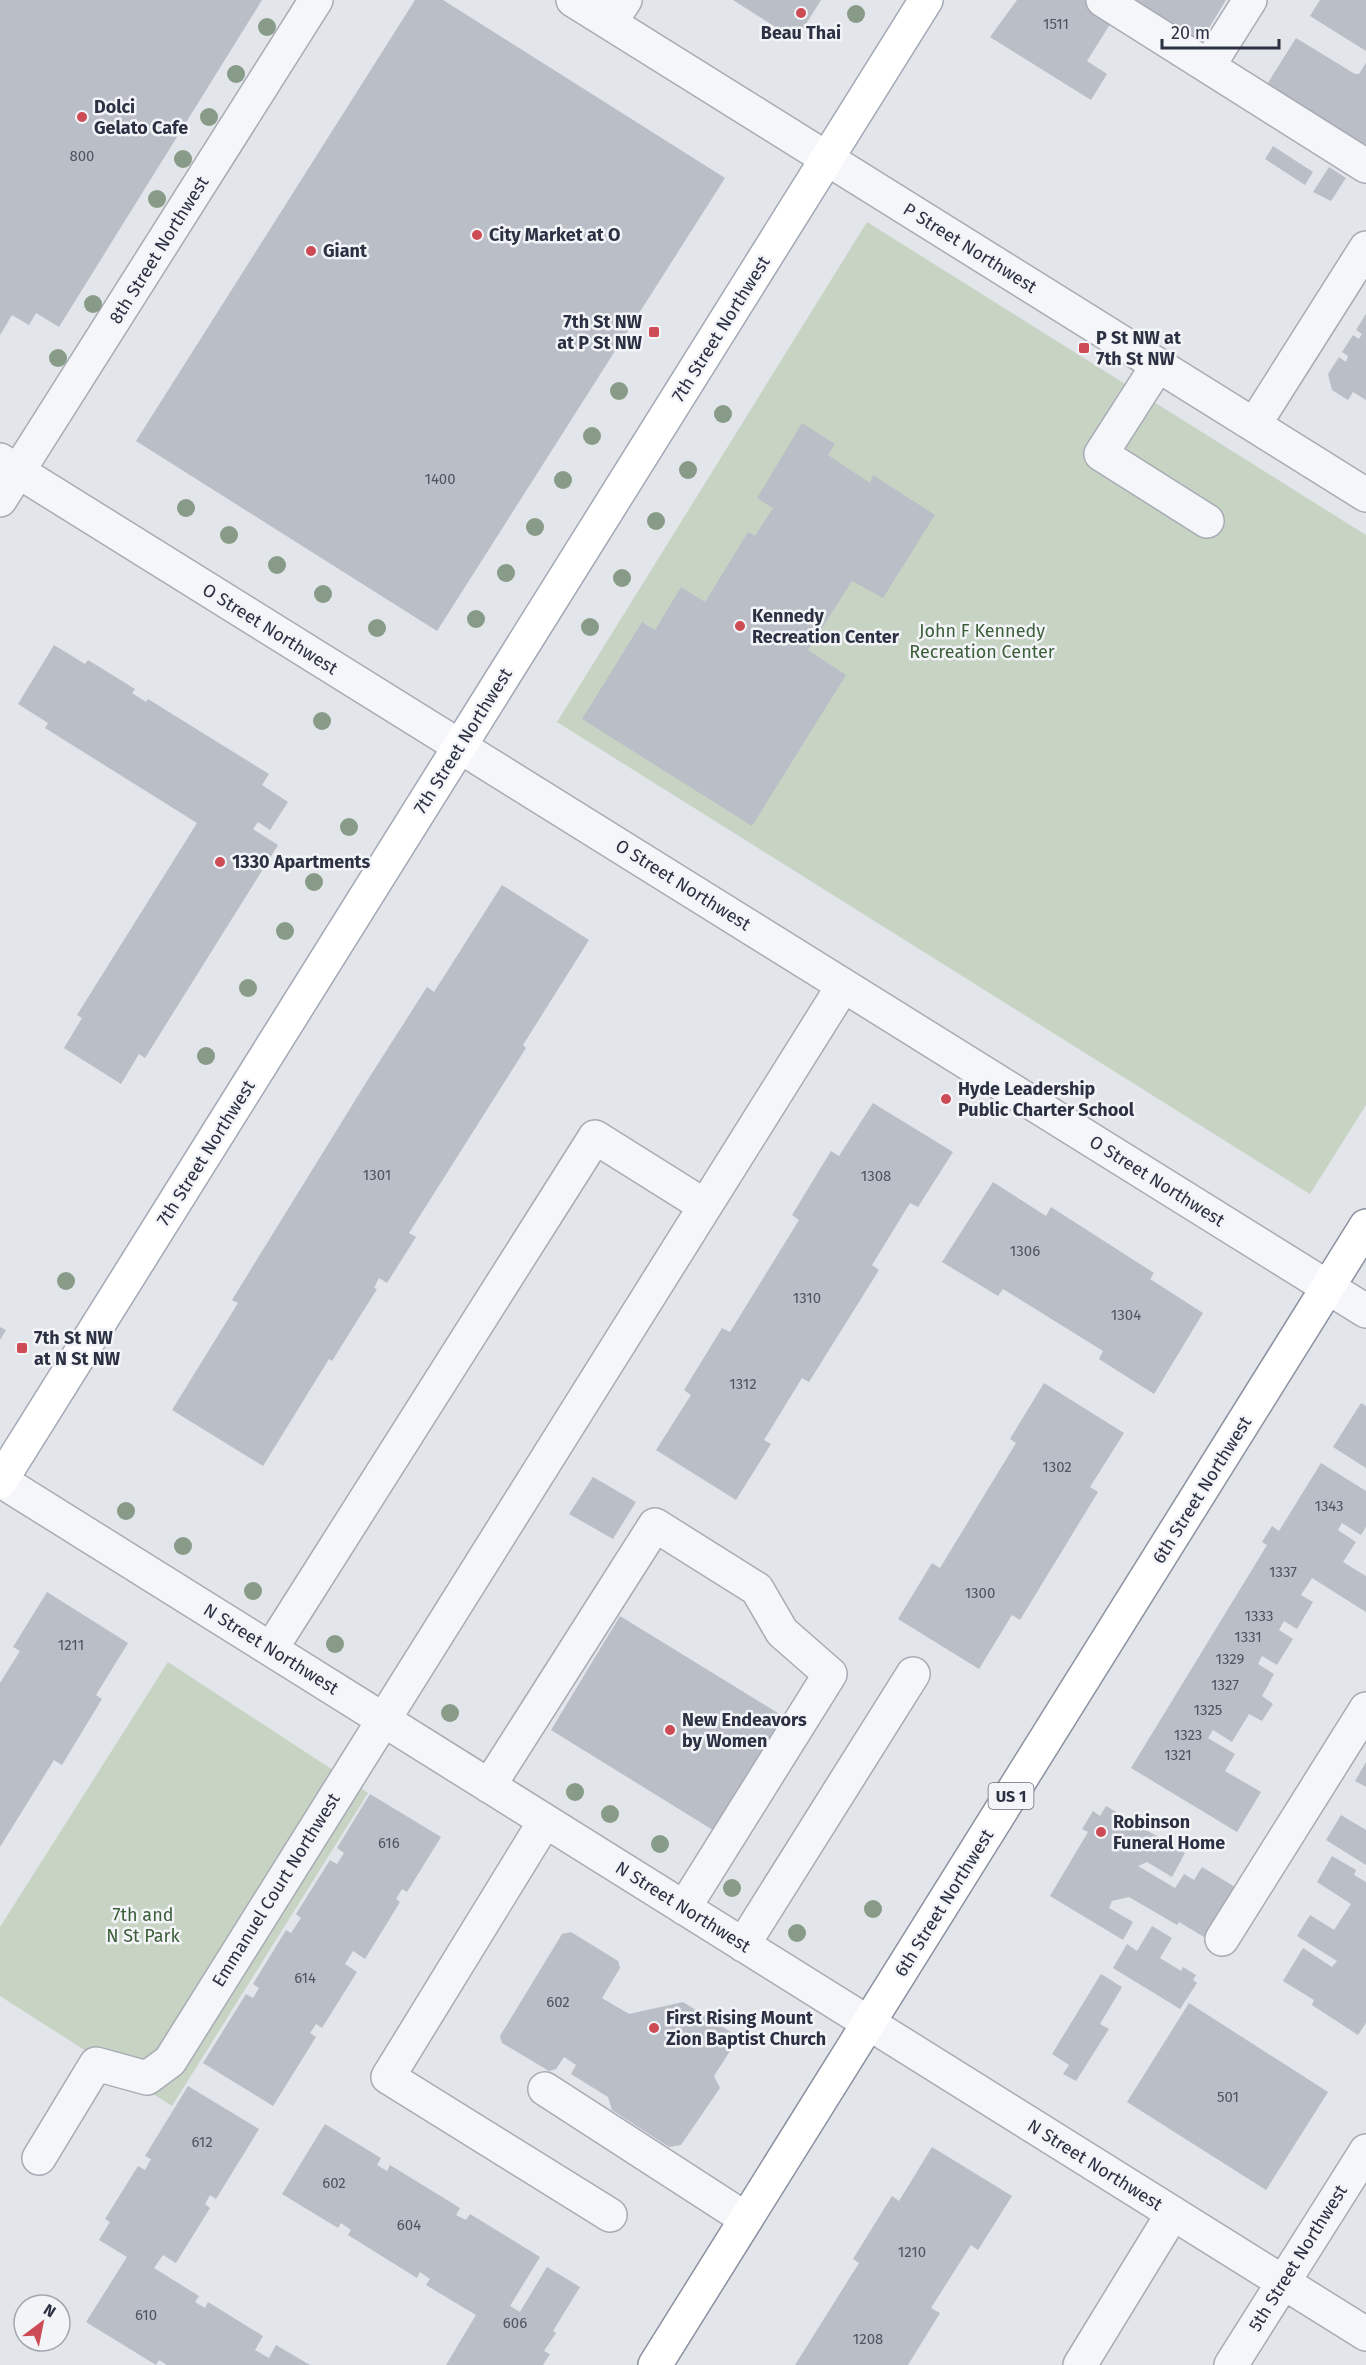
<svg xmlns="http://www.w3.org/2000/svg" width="1366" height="2365" font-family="'Fira Sans',sans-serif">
  <rect width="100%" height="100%" fill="#e2e5ea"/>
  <path fill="#c7d4c4" d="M867 222 1366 535V1105L1310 1194 557 722Z
    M168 1662 368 1793 172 2106 0 1996V1927Z"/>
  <path fill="#babec7" d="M0 0H262L59 327 36 313 29 325 12 315 0 335Z
    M415 0H443L725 178 437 631 136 441Z
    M733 0H821L796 40Z
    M1017 0H1103L1119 10 1087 61 1107 74 1091 100 990 37Z
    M1106 0H1226L1193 54Z
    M1320 0H1366V51L1310 16Z
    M1296 38 1355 74H1359L1366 63V159L1261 94Z
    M1273 146 1313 172 1305 185 1265 159Z
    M1329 167 1346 178 1331 201 1313 192Z
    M1366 314V400L1353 392 1348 400 1332 390 1328 374 1339 357 1346 362 1348 356 1342 352 1353 335 1359 339 1362 334 1356 330Z
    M802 423 835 444 828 455 870 483 873 475 935 515 883 598 852 581 808 650 846 675 752 826 582 719 642 622 655 630 681 587 705 602 748 532 755 536 773 508 757 498Z
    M54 645 85 664 88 660 135 689 132 693 146 702 148 699 269 774 262 785 288 802 270 830 258 822 253 829 278 845 145 1058 139 1054 121 1084 64 1048 82 1018 77 1015 197 823 45 728 48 723 18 704Z
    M502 885 589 940 523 1045 526 1048 409 1233 416 1237 387 1283 379 1278 374 1288 377 1289 332 1361 329 1359 263 1466 172 1410 238 1303 232 1300 367 1081 427 987 434 992Z
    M873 1103 953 1152 918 1207 910 1203 872 1265 879 1270 809 1382 802 1378 764 1440 771 1444 736 1500 656 1450 691 1395 684 1390 722 1328 730 1332 799 1220 792 1215 831 1151 839 1156Z
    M993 1182 1046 1216 1051 1207 1154 1273 1150 1279 1203 1313 1154 1394 1099 1359 1103 1351 1003 1289 998 1296 942 1262Z
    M0 1327 6 1330 0 1340Z
    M1044 1383 1124 1433 1090 1487 1098 1492 1020 1620 1012 1615 979 1669 898 1619 932 1563 940 1568 1016 1443 1010 1439Z
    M1361 1403 1366 1406V1468L1333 1447Z
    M1321 1463 1366 1491V1527L1361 1535 1342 1523 1338 1530 1356 1542 1343 1562 1366 1576V1612L1312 1578 1301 1595 1313 1602 1297 1629 1284 1621 1279 1630 1293 1639 1277 1665 1262 1656 1258 1664 1274 1674 1262 1696 1273 1704 1262 1721 1249 1714 1232 1742 1213 1730 1208 1738 1235 1754 1225 1771 1261 1792 1237 1832 1131 1768 1267 1545 1262 1542 1272 1526 1279 1531Z
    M593 1477 636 1502 613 1539 569 1514Z
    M47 1592 128 1643 96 1695 102 1699 62 1765 54 1760 0 1847V1683L20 1651 13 1647Z
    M620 1616 786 1718 716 1832 551 1730Z
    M1366 1762V1787L1355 1781Z
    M370 1794 441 1837 407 1892 402 1889 396 1899 400 1902 365 1959 353 1951 345 1964 357 1972 322 2028 316 2024 310 2033 316 2037 273 2106 203 2063 246 1994 253 1998 259 1988 253 1984 286 1930 291 1933 301 1918 296 1914 330 1860 337 1864 344 1853 337 1848Z
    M1106 1806 1185 1853 1172 1877 1147 1862 1138 1866 1175 1888 1184 1874 1194 1880 1202 1867 1240 1890 1204 1937 1179 1922 1177 1925 1129 1897 1112 1901 1109 1908 1133 1922 1123 1940 1050 1896 1088 1832 1082 1829 1093 1811 1100 1816Z
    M1341 1815 1366 1830V1865L1326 1840Z
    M1332 1856 1356 1870 1354 1875 1366 1882V2023L1358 2035 1312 2005 1314 2000 1283 1981 1303 1948 1332 1967 1337 1961 1297 1936 1310 1915 1334 1930 1351 1904 1317 1882Z
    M1152 1926 1172 1938 1160 1958 1181 1971 1183 1967 1196 1975 1193 1980 1197 1983 1180 2009 1113 1968 1127 1944 1137 1951Z
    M571 1932 618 1961 620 1968 602 1998 629 2014 683 2002 739 2037 714 2076 720 2088 681 2145 669 2147 612 2110 608 2097 571 2074 576 2065 564 2057 556 2069 549 2071 502 2043 500 2036 562 1934Z
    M1101 1974 1122 1987 1100 2024 1109 2029 1076 2081 1063 2074 1069 2065 1052 2054Z
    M1189 2003 1328 2092 1266 2190 1127 2102Z
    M188 2086 259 2129 216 2199 210 2195 205 2204 210 2208 176 2263 163 2255 154 2268 199 2296 195 2302 205 2308 208 2302 263 2336 255 2350 269 2358 276 2345 310 2365H167L159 2360 156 2365 86 2322 127 2257 99 2240 110 2222 105 2219 138 2166 145 2170 151 2159 145 2156Z
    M325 2124 381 2158 377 2165 387 2171 390 2165 460 2208 456 2215 466 2220 470 2214 540 2257 510 2306 520 2312 547 2267 580 2287 553 2331 556 2333 544 2351 550 2354 543 2365H446L476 2315 426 2285 430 2279 420 2272 417 2278 348 2235 351 2230 341 2223 338 2228 282 2194Z
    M932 2147 1012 2196 978 2250 971 2245 931 2308 940 2313 908 2365H795L859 2263 853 2259 892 2196 899 2201Z"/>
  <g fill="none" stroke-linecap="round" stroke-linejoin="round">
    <defs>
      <path id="minor" d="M573 0 1366 495
        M1103 0 1366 166
        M610 23 625 0
        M1209 65 1250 0
        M1158 365 1101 454 1207 521
        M1254 425 1366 248
        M0 460 1366 1311
        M0 500 316 0
        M0 1480 1366 2334
        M271 1649 595 1137 705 1206
        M489 1786 655 1525 757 1589 782 1632 830 1674 684 1908
        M545 1821 388 2077 610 2215
        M1222 1939 1366 1709
        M743 1945 913 1674
        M545 2089 746 2219
        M39 2158 96 2064 147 2078 170 2061 843 986
        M1080 2365 1173 2213
        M1231 2365 1366 2151"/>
      <path id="major" d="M0 1482 926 0"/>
      <path id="highway" d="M655 2365 1366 1226"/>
    </defs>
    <use href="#minor" stroke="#a7abb4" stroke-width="36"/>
    <use href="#major" stroke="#a2a8b6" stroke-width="36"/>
    <use href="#highway" stroke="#8a91a1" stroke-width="36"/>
    <use href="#minor" stroke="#f5f6f9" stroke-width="33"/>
    <use href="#major" stroke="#fff" stroke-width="33"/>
    <use href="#highway" stroke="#fff" stroke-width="33"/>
  </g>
  <g fill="#879b88">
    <circle cx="856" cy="14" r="9"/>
    <circle cx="267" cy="27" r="9"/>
    <circle cx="236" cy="74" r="9"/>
    <circle cx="209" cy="117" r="9"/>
    <circle cx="183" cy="159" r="9"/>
    <circle cx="157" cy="199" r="9"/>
    <circle cx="93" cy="304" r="9"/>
    <circle cx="58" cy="358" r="9"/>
    <circle cx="619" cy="391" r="9"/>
    <circle cx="723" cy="414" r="9"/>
    <circle cx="592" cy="436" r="9"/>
    <circle cx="688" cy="470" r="9"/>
    <circle cx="563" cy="480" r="9"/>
    <circle cx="186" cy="508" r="9"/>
    <circle cx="656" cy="521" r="9"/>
    <circle cx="535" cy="527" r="9"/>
    <circle cx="229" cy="535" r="9"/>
    <circle cx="277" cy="565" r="9"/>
    <circle cx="506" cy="573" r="9"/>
    <circle cx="622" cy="578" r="9"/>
    <circle cx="323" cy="594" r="9"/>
    <circle cx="476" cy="619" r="9"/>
    <circle cx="590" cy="627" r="9"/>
    <circle cx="377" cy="628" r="9"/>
    <circle cx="322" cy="721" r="9"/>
    <circle cx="349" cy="827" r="9"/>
    <circle cx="314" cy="882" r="9"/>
    <circle cx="285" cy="931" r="9"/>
    <circle cx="248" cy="988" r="9"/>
    <circle cx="206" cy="1056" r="9"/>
    <circle cx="66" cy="1281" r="9"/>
    <circle cx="126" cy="1511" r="9"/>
    <circle cx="183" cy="1546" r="9"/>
    <circle cx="253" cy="1591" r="9"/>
    <circle cx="335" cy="1644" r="9"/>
    <circle cx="450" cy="1713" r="9"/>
    <circle cx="575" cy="1792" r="9"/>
    <circle cx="610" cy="1814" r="9"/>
    <circle cx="660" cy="1844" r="9"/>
    <circle cx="732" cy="1888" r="9"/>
    <circle cx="873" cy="1909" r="9"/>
    <circle cx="797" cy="1933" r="9"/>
  </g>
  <g fill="#cc4b54" stroke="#f2f4f8" stroke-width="2">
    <circle cx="801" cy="13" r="6"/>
    <circle cx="82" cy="117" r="6"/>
    <circle cx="477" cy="235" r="6"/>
    <circle cx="311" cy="251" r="6"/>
    <rect x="648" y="326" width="12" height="12" rx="3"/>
    <rect x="1078" y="342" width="12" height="12" rx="3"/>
    <circle cx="740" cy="626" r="6"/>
    <circle cx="220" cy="862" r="6"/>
    <circle cx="946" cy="1099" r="6"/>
    <rect x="16" y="1342" width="12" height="12" rx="3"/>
    <circle cx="670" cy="1730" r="6"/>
    <circle cx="1101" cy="1832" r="6"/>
    <circle cx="654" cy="2028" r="6"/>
  </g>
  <g text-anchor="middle" stroke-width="5" stroke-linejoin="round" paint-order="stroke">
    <g font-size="15" fill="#4f5463">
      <text x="1056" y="29">1511</text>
      <text x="82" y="161">800</text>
      <text x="440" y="484">1400</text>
      <text x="377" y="1180">1301</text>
      <text x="876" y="1181">1308</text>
      <text x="1025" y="1256">1306</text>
      <text x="807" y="1303">1310</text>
      <text x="1126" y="1320">1304</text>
      <text x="743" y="1389">1312</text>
      <text x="1057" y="1472">1302</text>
      <text x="1329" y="1511">1343</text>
      <text x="1283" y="1577">1337</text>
      <text x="980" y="1598">1300</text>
      <text x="1259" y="1621">1333</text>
      <text x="1248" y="1642">1331</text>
      <text x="71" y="1650">1211</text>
      <text x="1230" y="1664">1329</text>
      <text x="1225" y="1690">1327</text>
      <text x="1208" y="1715">1325</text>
      <text x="1188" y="1740">1323</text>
      <text x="1178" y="1760">1321</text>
      <text x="389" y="1848">616</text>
      <text x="305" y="1983">614</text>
      <text x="558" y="2007">602</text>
      <text x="1228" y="2102">501</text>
      <text x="202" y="2147">612</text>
      <text x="334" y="2188">602</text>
      <text x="409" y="2230">604</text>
      <text x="912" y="2257">1210</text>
      <text x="146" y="2320">610</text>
      <text x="515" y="2328">606</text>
      <text x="868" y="2344">1208</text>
    </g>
    <rect fill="#f2f4f8" stroke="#676c79" stroke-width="1.5" x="988.5" y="1783" width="45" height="26" rx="4.5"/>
    <g font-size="16" font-weight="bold" fill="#2b3142">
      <text x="1011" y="1802">US 1</text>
    </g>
    <g font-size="18" font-weight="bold" fill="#2b3142" stroke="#f2f4f8" text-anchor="start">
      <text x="801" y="39" text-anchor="middle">Beau Thai</text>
      <text x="94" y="113">Dolci<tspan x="94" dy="21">Gelato Cafe</tspan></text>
      <text x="489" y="241">City Market at O</text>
      <text x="323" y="257">Giant</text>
      <text x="642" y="328" text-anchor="end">7th St NW<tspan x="642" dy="21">at P St NW</tspan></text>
      <text x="1096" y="344">P St NW at<tspan x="1096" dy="21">7th St NW</tspan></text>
      <text x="752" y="622">Kennedy<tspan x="752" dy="21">Recreation Center</tspan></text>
      <text x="232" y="868">1330 Apartments</text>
      <text x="958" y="1095">Hyde Leadership<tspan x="958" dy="21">Public Charter School</tspan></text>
      <text x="34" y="1344">7th St NW<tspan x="34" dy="21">at N St NW</tspan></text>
      <text x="682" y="1726">New Endeavors<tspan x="682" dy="21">by Women</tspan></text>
      <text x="1113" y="1828">Robinson<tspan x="1113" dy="21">Funeral Home</tspan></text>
      <text x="666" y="2024">First Rising Mount<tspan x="666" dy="21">Zion Baptist Church</tspan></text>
    </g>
    <g font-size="18" fill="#2b3142" stroke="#f2f4f8">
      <text transform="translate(970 248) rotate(32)" y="6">P Street Northwest</text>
      <text transform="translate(159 250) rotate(-58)" y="6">8th Street Northwest</text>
      <text transform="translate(721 329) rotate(-58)" y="6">7th Street Northwest</text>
      <text transform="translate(270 629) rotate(32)" y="6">O Street Northwest</text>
      <text transform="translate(463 741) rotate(-58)" y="6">7th Street Northwest</text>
      <text transform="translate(683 885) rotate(32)" y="6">O Street Northwest</text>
      <text transform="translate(206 1153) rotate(-58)" y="6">7th Street Northwest</text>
      <text transform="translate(1157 1181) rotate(32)" y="6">O Street Northwest</text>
      <text transform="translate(1202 1490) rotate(-58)" y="6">6th Street Northwest</text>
      <text transform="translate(271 1649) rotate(32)" y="6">N Street Northwest</text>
      <text transform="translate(276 1890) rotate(-58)" y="6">Emmanuel Court Northwest</text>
      <text transform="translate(944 1903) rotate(-58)" y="6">6th Street Northwest</text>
      <text transform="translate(683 1907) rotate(32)" y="6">N Street Northwest</text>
      <text transform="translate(1095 2165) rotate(32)" y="6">N Street Northwest</text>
      <text transform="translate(1298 2258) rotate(-58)" y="6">5th Street Northwest</text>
    </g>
    <g font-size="18" fill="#3c5e38" stroke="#f2f4f8">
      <text x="982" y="637">John F Kennedy<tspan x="982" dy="21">Recreation Center</tspan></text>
      <text x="143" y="1921">7th and<tspan x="143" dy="21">N St Park</tspan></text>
    </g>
  </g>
  <g transform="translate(42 2323) rotate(32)"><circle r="28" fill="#f2f4f8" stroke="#a2a6af" stroke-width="1.5"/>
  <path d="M0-4.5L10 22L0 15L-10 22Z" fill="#cc4b54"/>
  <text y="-9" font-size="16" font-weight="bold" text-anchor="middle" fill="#2b3142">N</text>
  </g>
  <path d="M1162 39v9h117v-9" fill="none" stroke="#2b3142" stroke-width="3"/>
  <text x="1171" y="39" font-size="18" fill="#2b3142" stroke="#f2f4f8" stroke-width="4.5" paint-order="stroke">20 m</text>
</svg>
